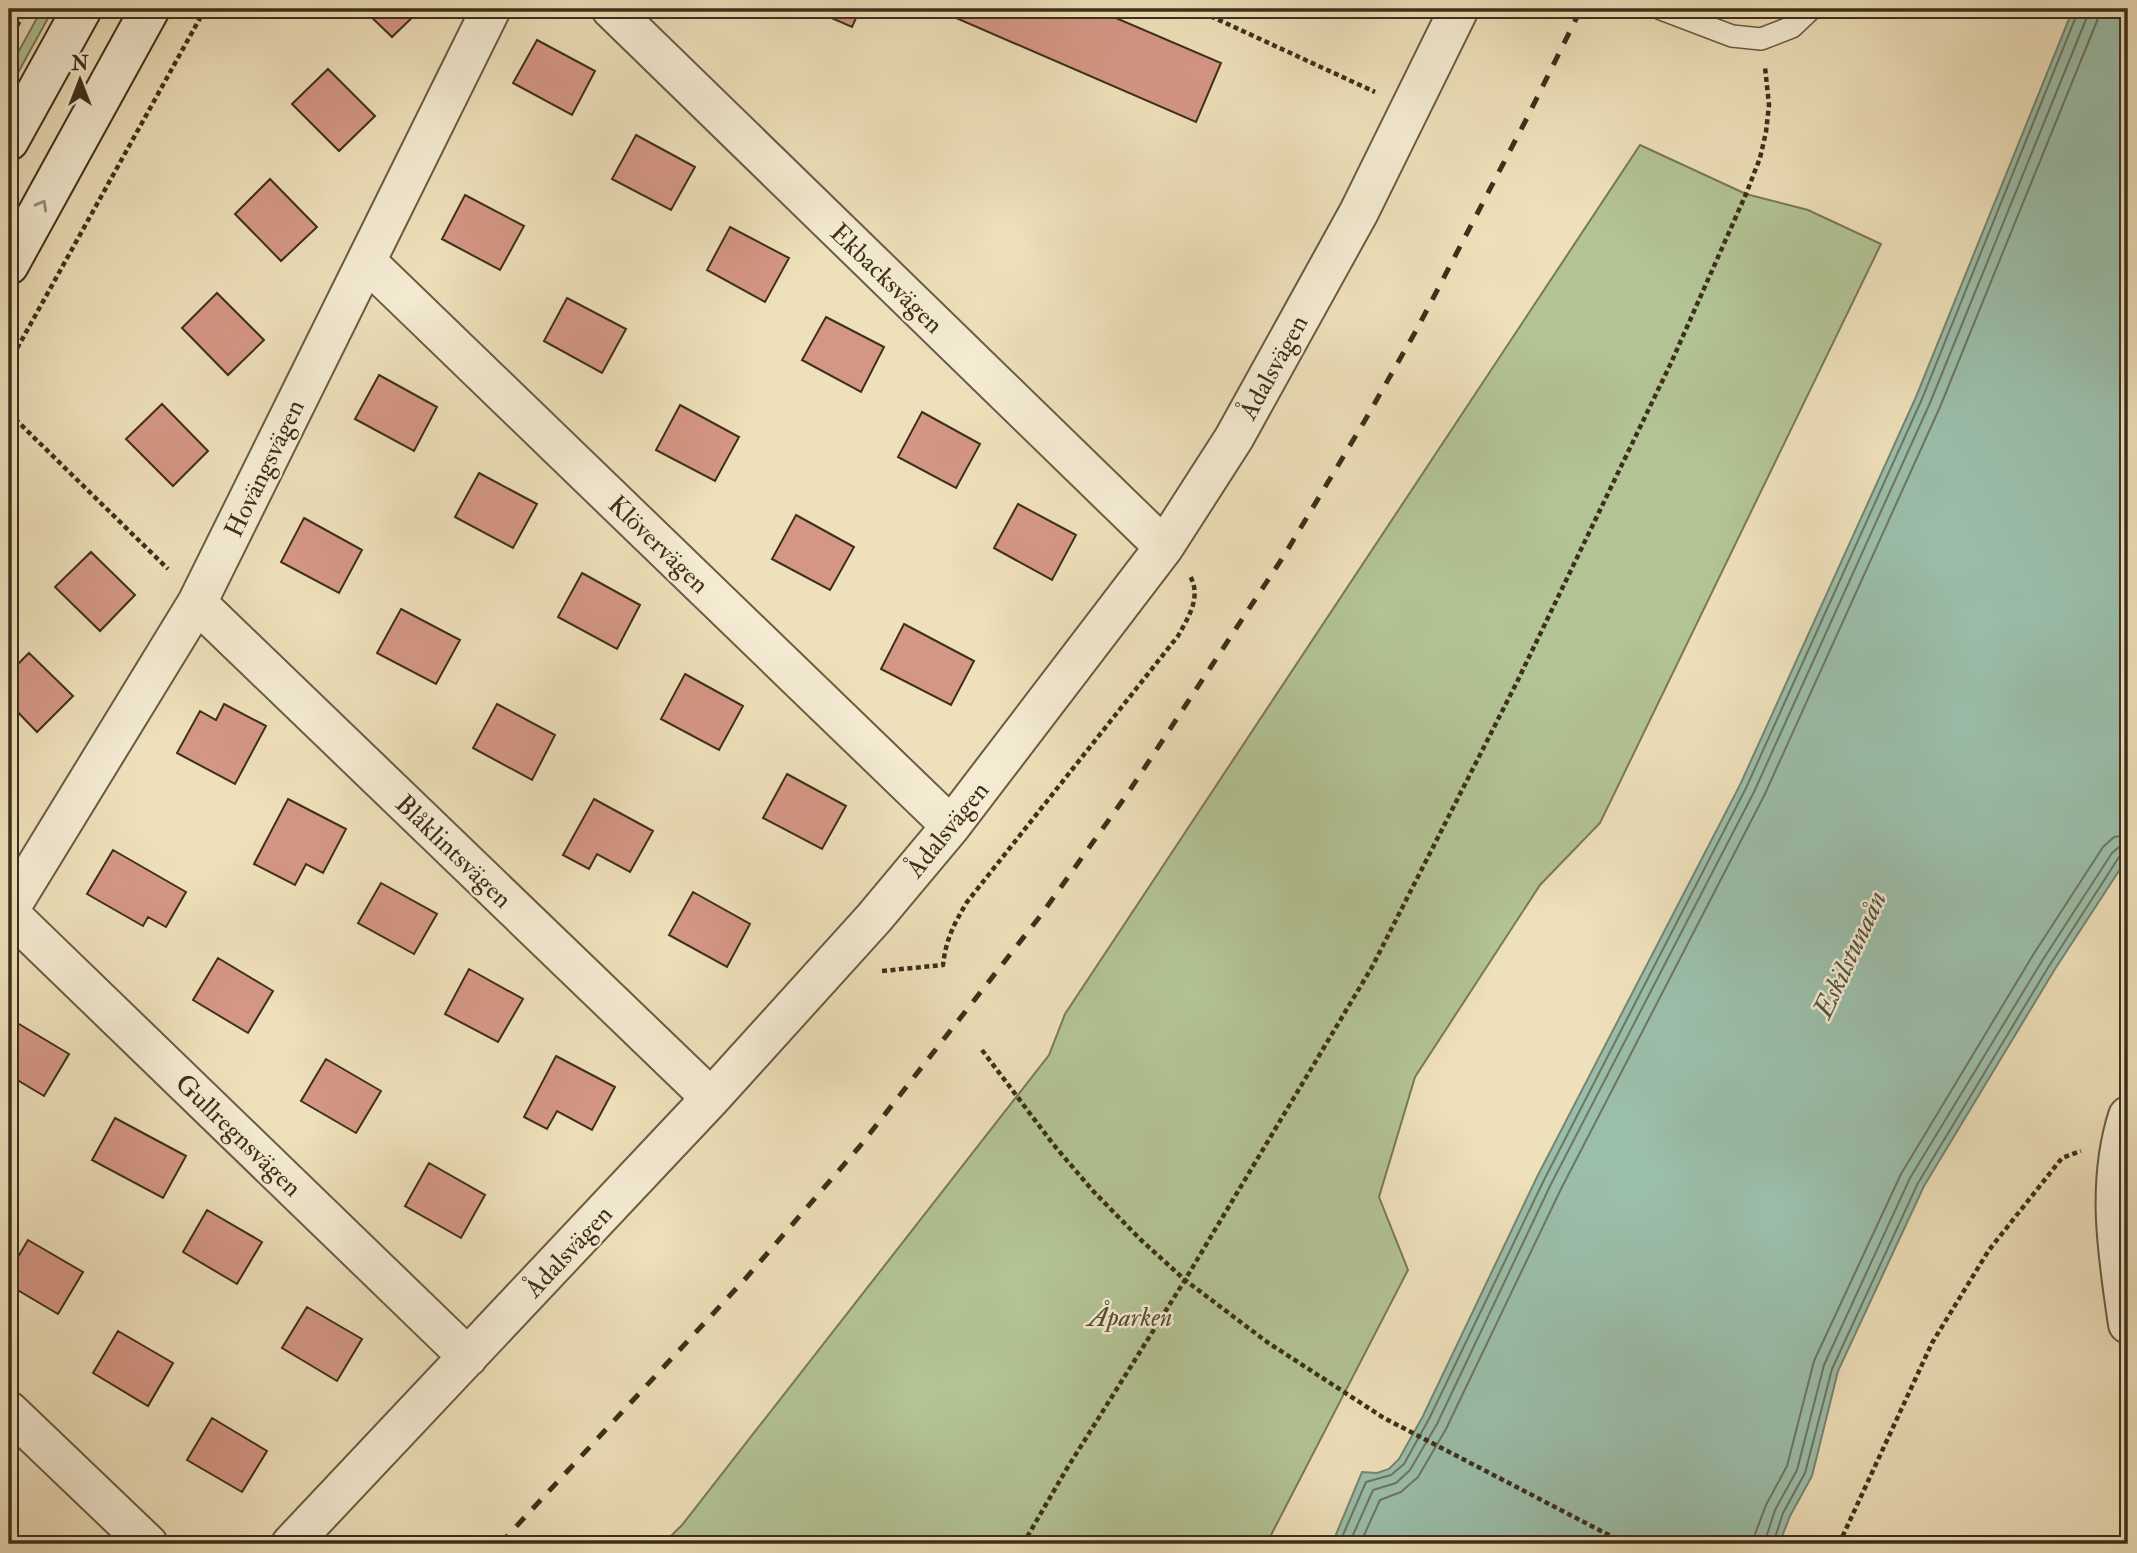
<svg xmlns="http://www.w3.org/2000/svg" width="2137" height="1553" font-family="'IM FELL Double Pica',serif">
  <rect width="100%" height="100%" fill="#eee0ba"/>
  <filter id="stains"><feTurbulence type="fractalNoise" baseFrequency=".00286" numOctaves="4"/><feColorMatrix values="0 0 0 0 .2 0 0 0 0 .09 0 0 0 0 .02 0 0 0 .5 -.17"/></filter>
  <radialGradient id="worn" r=".72"><stop offset=".6" stop-color="#630" stop-opacity="0"/><stop offset="1" stop-color="#630" stop-opacity=".3"/></radialGradient>
  <path fill="#b3c394" stroke="#787958" stroke-width="2" d="M42 9H53L9 89V69Z
    M1640 145 1746 194 1808 210 1881 244 1600 823 1540 885 1415 1077 1379 1197 1408 1270 1270 1537 1262 1544H663L682 1525 1049 1055 1065 1014Z"/>
  <path fill="#9bbeaa" stroke="#758571" stroke-width="2" d="M2073 9H2128V857L2055 969 1924 1186 1838 1371 1812 1476 1790 1516 1779 1544H1332L1362 1472 1377 1473 1389 1469 1399 1459 1423 1416 1537 1177 1740 785 1916 397Z"/>
  <g fill="none" stroke-linecap="round" stroke-linejoin="round">
    <path stroke="#6c7662" stroke-width="2" d="M1339 1544 1366 1482 1391 1475 1404 1464 1429 1419 1544 1180 1746 788 1922 399 2079 9
      M1349 1544 1373 1490 1396 1483 1410 1470 1437 1424 1551 1184 1754 792 1930 403 2087 17 2088 9
      M1360 1544 1380 1500 1401 1492 1418 1477 1446 1429 1561 1189 1764 796 1940 407 2097 21 2099 9
      M1754 1544 1755 1534 1766 1505 1787 1466 1814 1361 1901 1174 2033 955 2103 847 2114 837 2128 835
      M1764 1544 1775 1510 1797 1470 1824 1365 1910 1178 2042 961 2112 853 2119 847 2128 845
      M1773 1544 1783 1513 1805 1473 1832 1369 1918 1183 2049 966 2119 857 2128 854"/>
  </g>
  <path fill="#d59785" stroke="#3d2f1b" stroke-width="2" d="M363 9H421L392 37Z
    M811 9H860L852 27Z
    M941 9H1095L1221 63 1196 122 940 11Z
    M537 40 595 71 572 115 513 83Z
    M328 69 375 116 339 151 292 104Z
    M636 135 695 167 671 210 612 179Z
    M270 179 317 227 281 261 235 214Z
    M465 195 524 226 500 270 442 239Z
    M730 227 789 258 765 302 707 270Z
    M217 293 264 340 228 375 182 328Z
    M567 298 626 329 602 373 544 341Z
    M826 317 884 347 861 392 802 360Z
    M379 375 437 407 414 451 355 419Z
    M162 404 208 451 173 486 126 439Z
    M680 405 739 437 715 481 656 450Z
    M922 412 980 444 956 488 898 457Z
    M479 473 537 504 513 548 455 517Z
    M1018 504 1076 535 1052 580 994 548Z
    M796 515 854 547 830 590 772 559Z
    M304 518 362 550 339 593 281 562Z
    M91 552 135 595 100 631 55 587Z
    M582 573 640 605 617 649 558 617Z
    M401 609 460 640 436 684 377 653Z
    M904 624 974 661 951 705 881 669Z
    M29 653 73 696 37 732 9 703V673Z
    M685 674 743 706 719 750 661 719Z
    M224 704 266 726 235 784 177 753 200 711 216 720Z
    M497 704 555 735 532 780 473 748Z
    M787 774 846 806 822 849 763 818Z
    M288 799 346 829 323 873 306 864 295 885 254 864Z
    M594 799 653 831 630 872 597 854 589 869 563 855Z
    M113 850 186 892 166 927 148 917 143 926 87 894Z
    M381 883 437 914 414 954 358 923Z
    M693 892 750 924 727 967 669 935Z
    M218 958 273 991 248 1033 193 1000Z
    M469 969 523 999 498 1042 445 1014Z
    M14 1021 69 1054 44 1096 9 1075V1030Z
    M556 1056 615 1087 592 1130 557 1111 547 1129 524 1117Z
    M326 1059 381 1091 356 1133 301 1101Z
    M115 1118 186 1156 163 1198 92 1160Z
    M429 1163 485 1195 461 1238 405 1206Z
    M207 1210 262 1242 237 1284 183 1252Z
    M28 1240 83 1272 58 1314 9 1285V1272Z
    M307 1307 362 1339 337 1381 282 1348Z
    M118 1331 173 1363 148 1406 93 1373Z
    M212 1418 267 1451 242 1492 187 1460Z"/>
  <g fill="none" stroke-linecap="round" stroke-linejoin="round">
    <defs>
      <path id="lane" d="M1661 9 1732 36 1761 39 1792 27 1811 9"/>
      <path id="street" d="M611 9 1164 547
        M367 262 951 826
        M197 603 711 1098
        M9 910 197 603 491 9
        M9 913 468 1357
        M2128 1116C2106 1184 2118 1256 2128 1324
        M9 1411 148 1544
        M291 1544 711 1098 874 918 951 826 1164 547 1234 438 1359 212 1459 9"/>
      <path id="secondary" d="M9 141 82 9
        M9 265 150 9"/>
    </defs>
    <use href="#lane" stroke="#695b43" stroke-width="24"/>
    <use href="#street" stroke="#695b43" stroke-width="42"/>
    <use href="#secondary" stroke="#3d2f1b" stroke-width="42"/>
    <path stroke="#3d2f1b" stroke-width="4.5" stroke-dasharray="5 3.5" stroke-linecap="butt" d="M1195 9 1375 92
      M9 41 26 9
      M9 363 205 9
      M9 413 168 569
      M882 971 943 965C946 939 954 924 967 902L1178 636C1188 618 1202 597 1190 576
      M982 1050 1053 1144 1093 1191 1141 1240 1185 1280 1267 1342 1384 1418 1626 1544
      M1023 1544 1066 1470 1185 1280 1372 967 1516 684 1671 363 1746 194 1760 158 1766 132 1769 105 1765 67
      M1839 1544 1932 1343 1989 1250 2062 1158 2081 1151"/>
    <use href="#lane" stroke="#f4ebd2" stroke-width="21"/>
    <use href="#street" stroke="#f4ebd2" stroke-width="38"/>
    <use href="#secondary" stroke="#f4ebd2" stroke-width="38"/>
    <path stroke="#3d2f1b" stroke-width="5" stroke-dasharray="12 12" stroke-linecap="butt" d="M500 1544 746 1278 860 1146 1041 915 1128 793 1285 554 1364 422 1417 329 1527 118 1581 9"/>
  </g>
  <defs><path id="oneway-chevron" d="M-2-3.5L2.5 0L-2 3.5" fill="none" stroke-width="1.6" stroke-linecap="round" stroke-linejoin="round" transform="scale(1.75)"/></defs>
  <use stroke="#988d76" href="#oneway-chevron" transform="translate(42 205) rotate(-61)"/>
  <g text-anchor="middle" stroke-width="5" stroke-linejoin="round" paint-order="stroke">
    <g font-size="26" fill="#3d2f1b" stroke="#f4ebd2">
      <text transform="translate(887 278) rotate(44)" y="9">Ekbacksvägen</text>
      <text transform="translate(1273 367) rotate(-61)" y="9">Ådalsvägen</text>
      <text transform="translate(264 468) rotate(-64)" y="9">Hovängsvägen</text>
      <text transform="translate(659 544) rotate(44)" y="9">Klövervägen</text>
      <text transform="translate(947 829) rotate(-51)" y="9">Ådalsvägen</text>
      <text transform="translate(454 851) rotate(44)" y="9">Blåklintsvägen</text>
      <text transform="translate(239 1135) rotate(44)" y="9">Gullregnsvägen</text>
      <text transform="translate(568 1251) rotate(-47)" y="9">Ådalsvägen</text>
    </g>
    <g font-size="26" font-style="italic" fill="#554d33" stroke="#f4ebd2">
      <text x="1130" y="1326">Åparken</text>
    </g>
    <g font-size="28" font-style="italic" fill="#54533f" stroke="#f4ebd2">
      <text transform="translate(1849 954) rotate(-65)" y="10">Eskilstunaån</text>
    </g>
  </g>
  <rect width="2137" height="1553" fill="none" stroke="#eee0ba" stroke-width="35"/>
  <rect x="10" y="10" width="2116" height="1532" fill="none" stroke="#3d2f1b" stroke-width="3.5"/>
  <rect x="18" y="18" width="2102" height="1518" fill="none" stroke="#3d2f1b" stroke-width="2"/>
  <g transform="translate(80 80)" stroke="#f4ebd2" stroke-width="5" paint-order="stroke">
  <path d="M0-5L12 26L0 18L-12 26Z" fill="#3d2f1b"/>
  <text y="-10" font-size="19" font-weight="bold" text-anchor="middle" fill="#3d2f1b">N</text>
  </g>
  <rect width="100%" height="100%" filter="url(#stains)"/>
  <rect width="100%" height="100%" fill="url(#worn)"/>
</svg>
